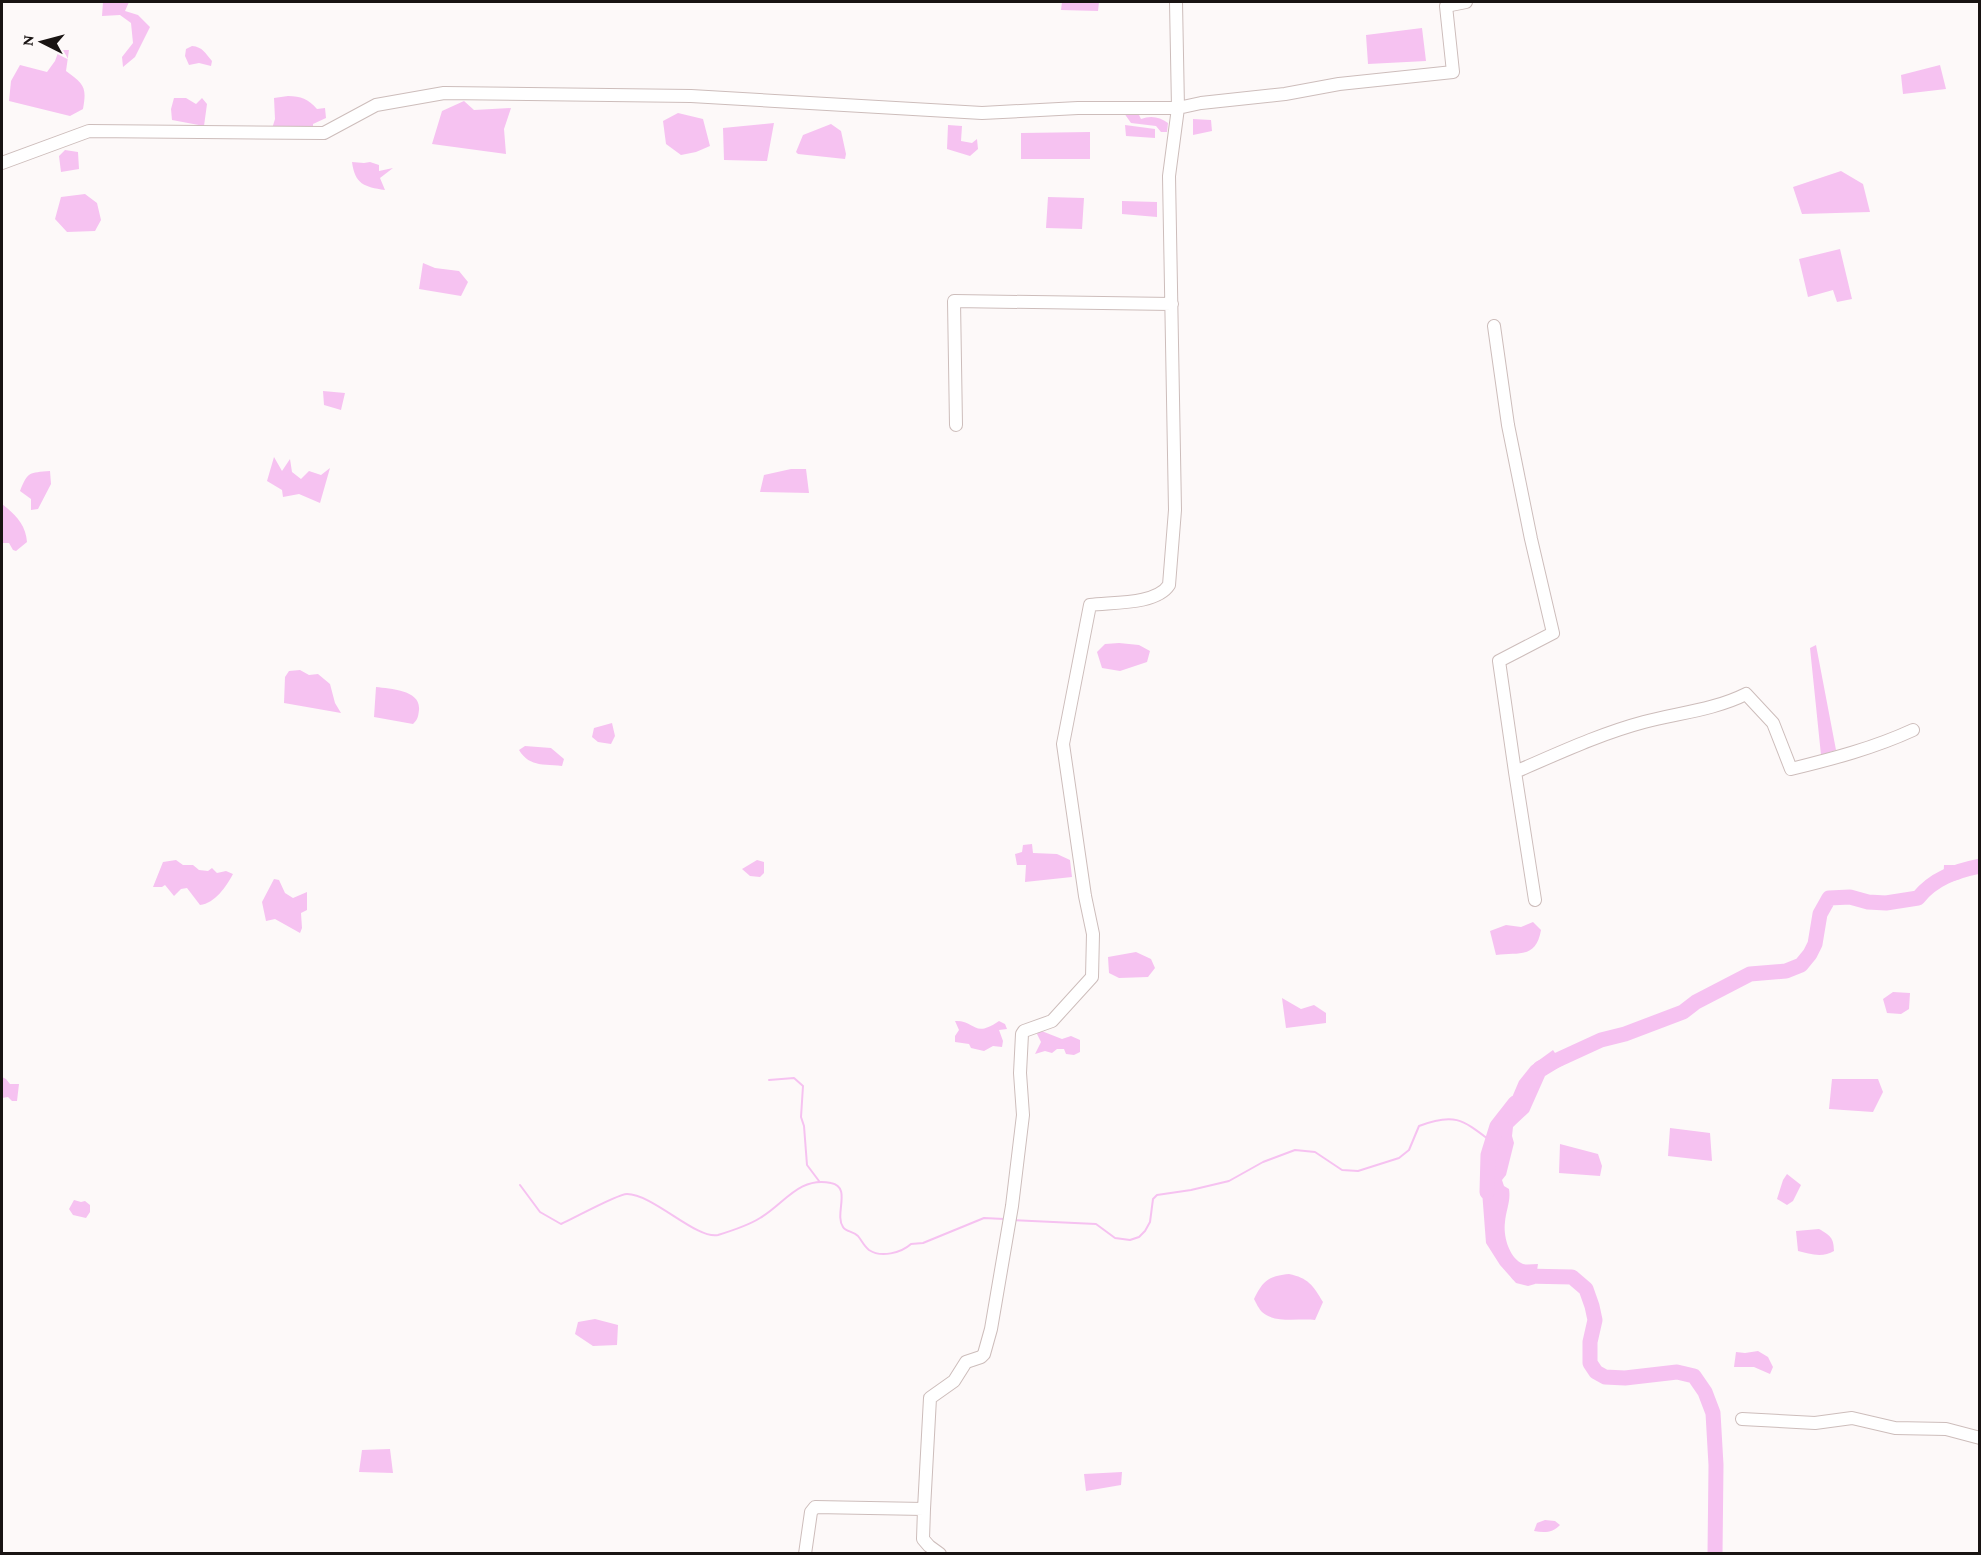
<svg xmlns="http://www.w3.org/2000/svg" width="1981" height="1555" font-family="'Crimson Pro',serif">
  <rect width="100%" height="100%" fill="#fdf9f9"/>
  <path fill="#f6c2f1" d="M103 2H129L125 11 138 15 150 27 135 57 123 67 122 57 133 43 131 23 120 15 102 16Z
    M1062 2H1099L1098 11 1061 10Z
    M1422 28 1426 61 1368 64 1366 35Z
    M192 46C203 47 205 53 212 61L211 66 199 63 189 65 185 56 186 49Z
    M59 50H69L66 71C84 84 87 87 83 109L70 116 9 101 11 81 20 65 47 72 55 61Z
    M1940 65 1946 89 1903 94 1901 75Z
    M288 96C301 96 308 99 317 109L325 108 326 118 313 124V133L271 132 275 119 274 98Z
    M174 98H186L196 104 202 98 207 104 204 126 172 120 171 109Z
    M464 101 474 110 511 108 504 129 506 154 432 144 442 111Z
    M1137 111 1141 119C1151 115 1160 117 1168 123L1167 132H1161L1156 126 1131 123 1124 113Z
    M678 113 703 119 710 146 696 152 681 155 666 144 663 121Z
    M1193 119 1211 120 1212 131 1193 135Z
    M774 123 767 161 724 160 723 128Z
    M831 124 841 131 846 154 845 159 798 154 796 152 803 135Z
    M948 125 962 126 961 141 972 143 977 139 978 149 970 156 947 149Z
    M1125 125 1155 129V138L1126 136Z
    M1090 132V159H1021V133Z
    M65 150 78 152 79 169 61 172 59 156Z
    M352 162 364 163 370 162 379 165V171L393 168 380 178 385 190C364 187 355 184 352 162Z
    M1841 171 1863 184 1870 212 1802 214 1793 187Z
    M85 194 97 203 101 220 95 231 67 232 55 219 61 197Z
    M1048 197 1084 198 1082 229 1046 228Z
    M1122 201 1157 202V217L1122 214Z
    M1840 249 1852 299 1837 302 1833 290 1808 297 1799 259Z
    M423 263 435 268 459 271 468 282 461 296 419 289Z
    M323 391 345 393 341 410 324 405Z
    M274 457 282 471 290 459 292 472 301 479 309 471 321 475 330 468 320 503 299 494 283 497 282 490 267 481Z
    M791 469H806L809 493 760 492 764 475Z
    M50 471 51 484 38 509 31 510V499L20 491C28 471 29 473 50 471Z
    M2 504C15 514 26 525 27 542L16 551 13 550 9 543H2Z
    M1119 643 1139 645 1150 651 1147 662 1120 671 1102 668 1097 652 1105 644Z
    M1816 645 1836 750 1821 755 1810 648Z
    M300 670 309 675 318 674 330 684 335 703 341 713 284 703 285 677 289 671Z
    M376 687C391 689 421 690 419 710 418 717 418 719 413 724L374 717Z
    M612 723 615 736 611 744 598 742 592 737 594 728Z
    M525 746 551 748 564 759 562 766C544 764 529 767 519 750Z
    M1032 844 1033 853 1057 854 1070 860 1072 877 1025 882 1026 865H1017L1015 854 1022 852 1023 845Z
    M176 860 183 865H193L199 870 208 871 212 868 217 873 226 871 233 874C226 887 215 903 200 905L187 888 181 889 174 896 165 885 162 887H153L163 862Z
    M757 860 764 862V873L760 877 750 876 742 869Z
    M1969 861 1979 862V873H1968L1960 879 1943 884 1944 865H1967Z
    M274 879 279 880 285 893 293 898 307 892V910L301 913 302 928 300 933 275 919 266 921 262 902Z
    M1533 922 1541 930C1536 959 1519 952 1496 955L1490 931 1506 925 1521 927Z
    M1136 952 1151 959 1155 968 1148 977 1119 978 1109 973 1108 957Z
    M1893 992 1910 993 1909 1009 1901 1014 1887 1013 1883 999Z
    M1282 998 1301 1009 1314 1005 1326 1013V1023L1286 1028Z
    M955 1021C976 1020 973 1039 999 1021L1005 1024 1007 1029 999 1030 1003 1041 1002 1047 993 1046 984 1051 971 1048 969 1044 955 1042V1036L959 1030Z
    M1039 1030 1062 1039 1071 1036 1080 1040V1052L1074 1055 1066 1054 1064 1049H1057L1052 1053 1045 1051 1035 1054 1041 1042 1037 1034Z
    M1553 1050 1563 1065 1545 1076 1529 1112 1513 1127 1512 1136 1514 1143 1506 1175 1502 1180 1504 1186 1509 1189C1511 1201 1506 1210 1505 1222 1503 1236 1509 1258 1523 1264 1527 1265 1533 1264 1538 1264L1535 1284 1528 1286 1516 1283 1500 1265 1486 1243 1482 1191 1484 1178 1490 1168 1491 1153 1498 1130 1519 1081 1531 1066Z
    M2 1077 6 1079 10 1084H19L17 1101H12L8 1097 2 1098Z
    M1832 1079H1878L1883 1092 1873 1112 1829 1109Z
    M1670 1128 1710 1133 1712 1161 1668 1156Z
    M1560 1144 1598 1154 1602 1166 1600 1176 1559 1173Z
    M1787 1174 1801 1185 1793 1201 1787 1205 1777 1199 1783 1180Z
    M74 1200 81 1202 85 1201 90 1205V1212L86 1218 73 1215 69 1209Z
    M1819 1229C1830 1235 1834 1238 1834 1251 1823 1258 1809 1254 1798 1251L1796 1231Z
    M1289 1274C1308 1278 1313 1285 1323 1302L1315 1320C1299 1318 1275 1324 1262 1312 1259 1309 1256 1303 1254 1299 1263 1281 1268 1276 1289 1274Z
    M595 1319 618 1325 617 1345 593 1346 575 1334 578 1322Z
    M1758 1351 1768 1357 1773 1367 1770 1374 1754 1367H1734L1736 1352 1745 1353Z
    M390 1449 393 1473 359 1472 362 1450Z
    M1122 1472 1121 1485 1086 1491 1084 1474Z
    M1545 1520 1555 1521 1560 1525C1553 1533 1544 1533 1534 1531L1537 1523Z"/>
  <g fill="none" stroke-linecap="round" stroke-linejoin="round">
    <path stroke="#f6c2f1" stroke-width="2" d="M769 1080 794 1078 803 1086 801 1117 804 1126 807 1165 819 1181
      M520 1185 540 1212 561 1224C573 1219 617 1194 627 1194 653 1194 697 1240 718 1235 731 1231 749 1225 760 1218 784 1204 799 1176 831 1183 852 1187 834 1214 843 1227 846 1232 853 1231 858 1236 862 1241 864 1246 869 1250 881 1258 901 1253 911 1244L923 1243 984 1218 1004 1219
      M1013 1220 1096 1224 1115 1238 1130 1240 1139 1237 1145 1231 1150 1222 1153 1199 1157 1195 1191 1190 1229 1181 1263 1162 1295 1150 1315 1152 1342 1170 1358 1171 1399 1158 1409 1150 1419 1126C1455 1112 1463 1120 1492 1142"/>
    <path stroke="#f6c2f1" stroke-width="15" d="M1540 1068 1601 1040 1625 1034 1683 1012 1696 1002 1750 974 1786 971 1801 965 1810 954 1815 944 1820 914 1829 898 1850 897 1868 902 1886 903 1918 898C1933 879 1955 871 1980 866
      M1487 1192 1488 1155 1497 1126 1515 1103
      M1518 1274 1523 1276 1572 1277 1586 1289 1592 1306 1595 1320 1590 1342V1363L1596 1372 1605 1377 1625 1378 1677 1372 1694 1376 1705 1392 1713 1413 1716 1465 1715 1554"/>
    <defs>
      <path id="minor" d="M2 163 89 131 324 133 376 105 444 93 691 96 982 113 1078 108H1178L1201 103 1285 94 1339 84 1453 72 1446 6 1466 2
        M1494 326 1508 425 1531 539 1553 633 1499 661 1515 772C1557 754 1599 734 1644 722 1678 713 1714 710 1746 694L1773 723 1791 769C1832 759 1874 748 1913 730
        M956 425 954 301 1172 304
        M1515 772 1535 900
        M1742 1419 1815 1423 1852 1418 1895 1428 1946 1429 1980 1438
        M924 1509 923 1539 929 1546 940 1554
        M805 1554 811 1512 815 1507 924 1509 930 1398 954 1381 966 1362 981 1357 984 1354 991 1329 1012 1206 1023 1115 1020 1073 1022 1034 1024 1031 1052 1021 1092 977 1093 934 1085 896 1063 744 1090 605C1111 602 1156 605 1169 585L1175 510 1169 176 1178 108 1176 2"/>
    </defs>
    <use href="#minor" stroke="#cdbdbb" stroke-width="14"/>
    <use href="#minor" stroke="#fff" stroke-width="12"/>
  </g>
  <rect width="1981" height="1555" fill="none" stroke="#191413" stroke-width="6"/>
  <g transform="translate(42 42) rotate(276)" stroke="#fdf9f9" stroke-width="4.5" paint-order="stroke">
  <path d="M0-4.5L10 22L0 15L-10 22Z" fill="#191413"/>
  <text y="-9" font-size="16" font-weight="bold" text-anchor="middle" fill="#191413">N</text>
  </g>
</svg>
